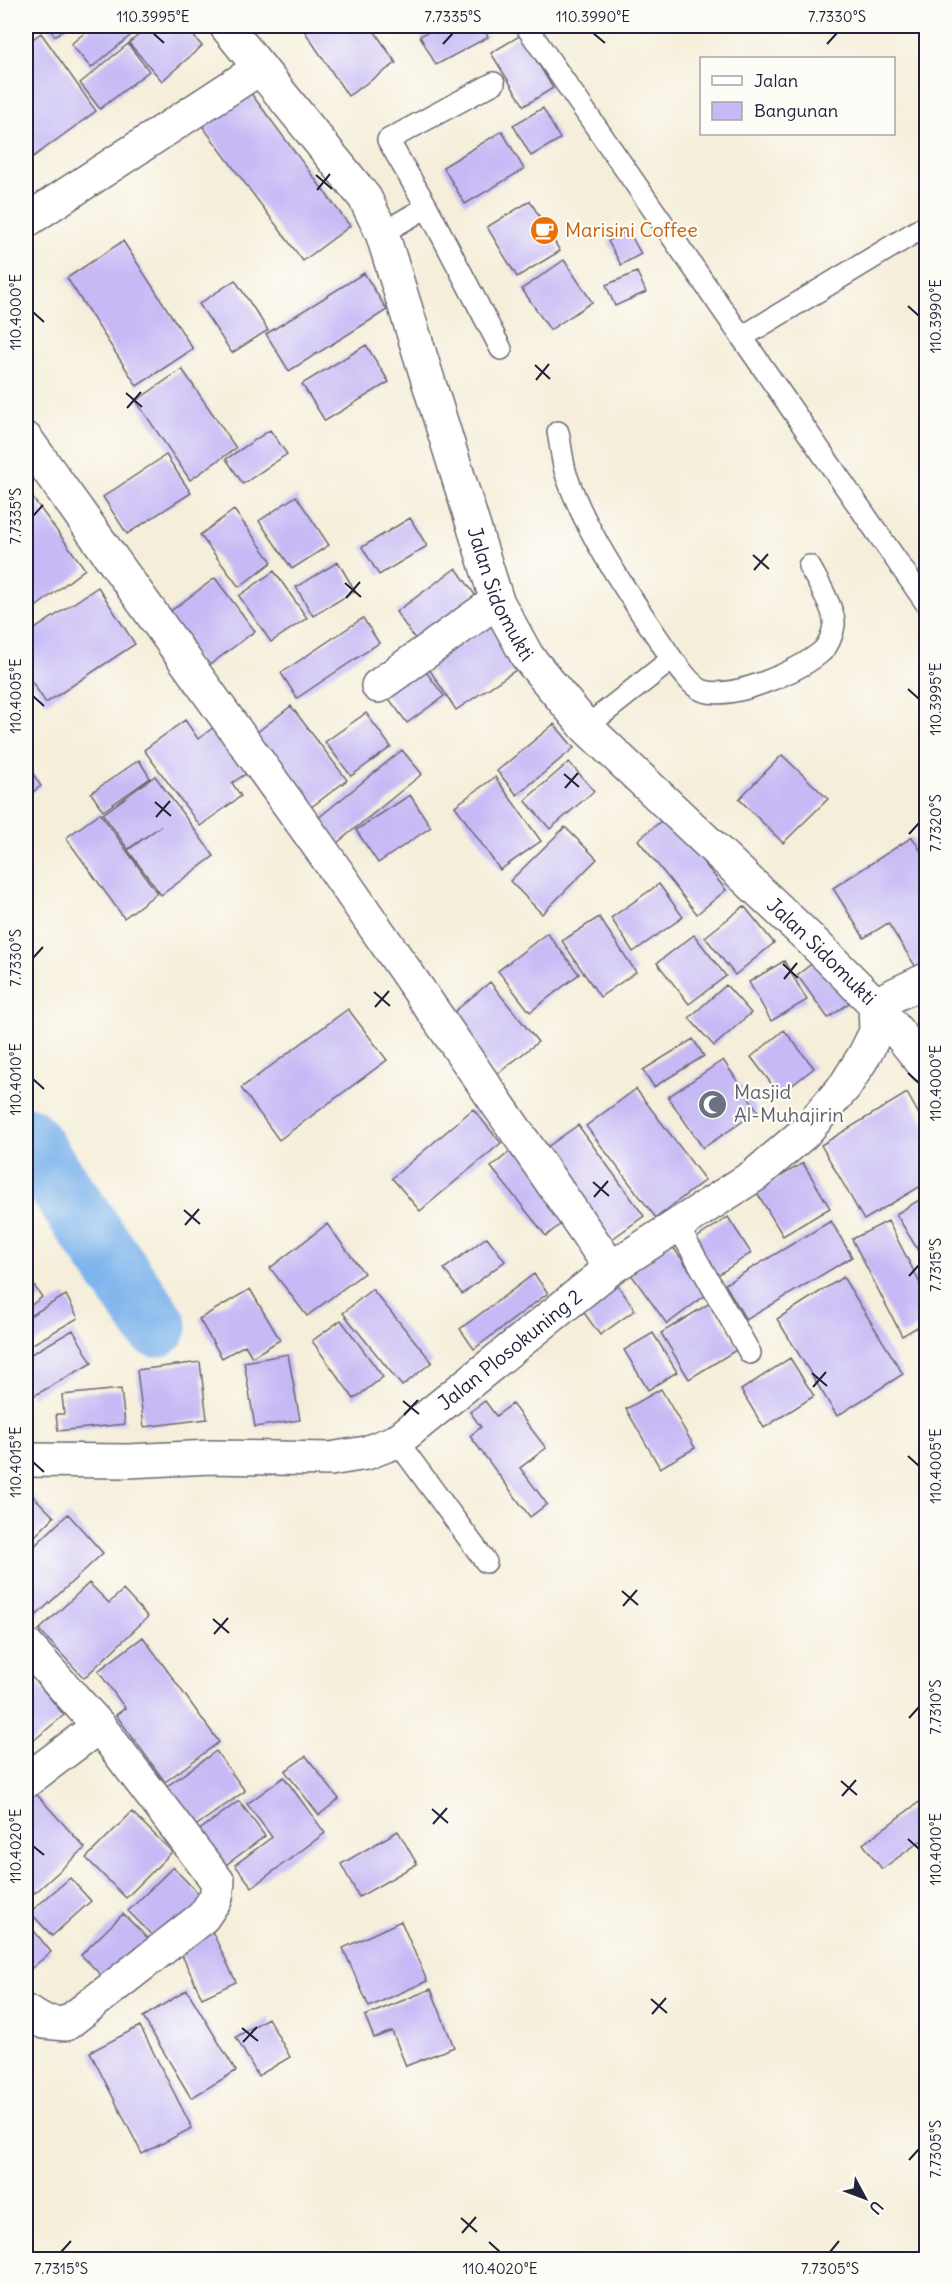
<svg xmlns="http://www.w3.org/2000/svg" width="952" height="2285" font-family="Delius,sans-serif">
  <rect width="100%" height="100%" fill="#fdfcf7"/>
  <filter id="ink" filterUnits="userSpaceOnUse"><feTurbulence type="fractalNoise" baseFrequency=".0167" numOctaves="2"/><feDisplacementMap in="SourceGraphic" scale="12" xChannelSelector="R" yChannelSelector="G"/><feConvolveMatrix kernelMatrix="1 2 1 2 8 2 1 2 1" color-interpolation-filters="sRGB"/></filter>
  <filter id="wash" filterUnits="userSpaceOnUse"><feTurbulence type="fractalNoise" baseFrequency=".008" numOctaves="4" result="noise"/><feDisplacementMap in="SourceGraphic" scale="24" xChannelSelector="R" yChannelSelector="G"/><feGaussianBlur stdDeviation="1.35" result="paint"/><feColorMatrix in="noise" values="0 0 0 0 0 0 0 0 0 0 0 0 0 0 0 0 0 1.4 0 .05"/><feComposite in="paint" operator="in"/></filter>
  <g filter="url(#wash)">
    <rect width="100%" height="100%" fill="#f5eeda"/>
    <g fill="none" stroke-linecap="round" stroke-linejoin="round">
      <path stroke="#7db4ec" stroke-width="63" d="M26 1138 156 1326"/>
    </g>
    <g id="blocks">
      <path fill="#c6b9f5" d="M47 26H69L55 36Z
        M93 26H130L135 32 91 68 71 44Z
        M149 26H185L202 46 162 81 129 43Z
        M301 26H371L396 63 348 96Z
        M439 26H482L488 37 436 65 420 36Z
        M41 33 96 111 33 157 26 146V44Z
        M521 35 553 88 524 106 491 53Z
        M128 44 149 71 100 109 80 83Z
        M247 88 350 226 303 261 200 123Z
        M543 108 560 139 531 156 513 125Z
        M502 131 524 169 465 204 443 167Z
        M530 201 560 251 517 277 487 227Z
        M628 230 641 254 621 265 608 241Z
        M123 241 193 349 137 386 67 278Z
        M564 260 592 302 550 330 522 289Z
        M637 272 646 292 615 306 606 285Z
        M364 273 387 310 289 371 266 334Z
        M235 280 268 330 232 353 199 304Z
        M366 345 389 382 325 421 302 384Z
        M182 369 236 448 190 480 136 401Z
        M270 430 287 454 243 484 226 459Z
        M166 455 191 493 127 534 103 497Z
        M26 489 85 569 33 609 26 599Z
        M296 496 329 545 292 569 259 521Z
        M234 510 272 562 239 587 200 535Z
        M410 518 427 546 379 575 362 547Z
        M338 562 355 591 313 616 296 587Z
        M456 568 480 602 420 646 396 612Z
        M274 571 307 618 271 642 239 596Z
        M215 578 255 631 204 669 164 616Z
        M98 587 135 644 46 703 26 673V635Z
        M363 618 379 643 297 698 281 673Z
        M494 622 522 666 456 710 427 666Z
        M418 661 444 696 407 723 381 688Z
        M291 706 347 780 306 811 251 737Z
        M366 713 391 747 351 776 325 742Z
        M185 720 198 739 214 727 247 773 232 783 241 796 200 826 144 750Z
        M554 724 574 748 517 795 497 771Z
        M402 750 422 774 337 843 317 819Z
        M782 755 828 799 783 843 739 799Z
        M139 760 150 778 103 811 91 793Z
        M569 762 594 791 550 829 525 800Z
        M26 763 41 786 26 797Z
        M155 776 214 856 161 895 128 850 161 826 128 849 103 814Z
        M495 777 541 841 500 870 455 806Z
        M410 795 431 827 378 863 356 830Z
        M100 813 157 893 124 918 66 838Z
        M666 817 726 890 697 914 638 840Z
        M565 827 597 859 542 914 510 881Z
        M912 837 926 859V967L919 972 888 923 864 938 833 888Z
        M659 884 683 917 633 952 611 918Z
        M744 906 774 943 735 975 705 937Z
        M599 917 636 972 600 997 562 941Z
        M547 933 579 974 530 1012 498 971Z
        M694 935 726 976 689 1004 657 963Z
        M817 960 849 1003 828 1018 797 975Z
        M784 961 807 1000 771 1021 749 982Z
        M490 982 538 1042 496 1075 448 1017Z
        M726 985 751 1013 714 1046 689 1018Z
        M348 1009 387 1060 279 1140 241 1088Z
        M784 1030 814 1068 780 1095 751 1057Z
        M693 1039 704 1056 654 1087 643 1070Z
        M723 1060 758 1111 703 1148 668 1097Z
        M636 1089 705 1180 656 1218 586 1126Z
        M907 1093 926 1127V1183L864 1220 821 1145Z
        M473 1109 501 1143 420 1211 392 1178Z
        M578 1125 644 1216 612 1239 546 1148Z
        M517 1146 572 1215 546 1236 491 1167Z
        M803 1163 830 1208 783 1236 756 1191Z
        M924 1197 926 1200V1255L922 1257 896 1214Z
        M728 1217 751 1253 718 1275 695 1239Z
        M831 1221 852 1257 746 1320 725 1284Z
        M888 1221 926 1295V1322L902 1336 852 1239Z
        M327 1224 364 1273 307 1316 270 1268Z
        M487 1237 505 1261 462 1294 444 1269Z
        M670 1243 707 1294 667 1324 630 1273Z
        M26 1274 42 1297 26 1309Z
        M534 1274 548 1293 474 1349 460 1329Z
        M612 1277 635 1310 600 1335 577 1303Z
        M843 1277 903 1374 837 1416 777 1319Z
        M250 1289 280 1340 252 1357 245 1345 222 1358 199 1319Z
        M372 1289 432 1362 402 1386 343 1313Z
        M66 1295 78 1318 26 1348V1318Z
        M710 1303 738 1349 689 1379 661 1333Z
        M341 1320 383 1377 354 1399 312 1341Z
        M73 1330 92 1363 32 1397 26 1387V1357Z
        M653 1333 677 1372 648 1390 624 1350Z
        M288 1354 300 1420 255 1427 244 1362Z
        M790 1358 814 1396 764 1428 741 1390Z
        M200 1362 207 1419 144 1427 137 1370Z
        M121 1389 125 1424 58 1431 56 1414H64L62 1395Z
        M661 1389 695 1448 660 1468 626 1409Z
        M485 1401 496 1416 512 1404 546 1448 520 1468 547 1504 530 1517 470 1436 481 1427 470 1412Z
        M26 1489 54 1517 26 1545Z
        M68 1514 103 1553 28 1623 26 1620V1554Z
        M89 1583 109 1603 123 1590 148 1617 84 1678 39 1630Z
        M143 1637 219 1742 165 1782 116 1715 125 1708 98 1671Z
        M26 1669 64 1715 26 1747Z
        M216 1751 245 1791 194 1827 166 1787Z
        M306 1756 339 1799 319 1815 285 1771Z
        M284 1777 325 1833 252 1887 235 1865 272 1837 247 1804Z
        M29 1786 85 1848 35 1893 26 1882V1789Z
        M926 1797V1837L882 1869 863 1844Z
        M239 1801 265 1836 223 1867 197 1832Z
        M132 1812 172 1852 126 1898 86 1858Z
        M398 1831 417 1864 359 1897 341 1864Z
        M173 1867 204 1900 160 1943 128 1911Z
        M70 1878 91 1901 52 1936 30 1912Z
        M123 1914 153 1943 111 1985 81 1955Z
        M26 1921 51 1952 26 1973Z
        M401 1921 427 1981 369 2007 343 1948Z
        M211 1929 236 1982 202 1998 180 1951Z
        M431 1989 454 2047 406 2066 392 2031 374 2038 365 2016Z
        M187 1990 236 2071 191 2098 143 2017Z
        M268 2018 290 2057 258 2076 236 2037Z
        M140 2026 192 2128 142 2154 90 2052Z"/>
    </g>
  </g>
  <g filter="url(#ink)">
    <use href="#blocks" fill-opacity="0" stroke="#6c6973" stroke-width="1.5"/>
    <g fill="none" stroke-linecap="round" stroke-linejoin="round">
      <defs>
        <path id="service" d="M526 26 926 603
          M427 207 388 140 494 83
          M382 233 427 207 501 349
          M742 337 922 228
          M558 432C561 446 562 461 566 474 588 539 634 602 672 659L586 727
          M672 659C681 669 691 687 704 691 733 700 798 671 820 653 828 647 833 634 834 625 836 612 816 578 809 566
          M677 1225 750 1353
          M397 1441 486 1562"/>
        <g id="minor">
          <path d="M26 221 260 68"/>
          <path d="M26 439 323 852 611 1268"/>
          <path d="M378 686 497 601"/>
          <path id="s1" d="M26 1460 128 1461 211 1457 330 1459 366 1453 397 1441 611 1268 755 1175 804 1133 845 1086 865 1054 876 1032 875 1004 926 980"/>
          <path d="M26 1645 99 1726 218 1882 216 1898 203 1917 66 2024 44 2022 26 2012"/>
          <path d="M26 1781 99 1726"/>
        </g>
        <g id="secondary">
          <path id="s2" d="M226 26 365 198 382 233 497 601 527 656 586 727 813 942 875 1004 926 1067"/>
        </g>
      </defs>
      <use href="#service" stroke="#6c6973" stroke-width="24"/>
      <use href="#minor" stroke="#6c6973" stroke-width="36"/>
      <use href="#secondary" stroke="#6c6973" stroke-width="36"/>
      <use href="#service" stroke="#fff" stroke-width="21"/>
      <use href="#minor" stroke="#fff" stroke-width="33"/>
      <use href="#secondary" stroke="#fff" stroke-width="33"/>
    </g>
  </g>
  <path fill="none" stroke="#22223b" stroke-width="2" d="M153 33 164 43M593 33 605 43M443 44 453 33M827 44 837 33M316 175 332 189M317 190 330 174M908 306 919 316M33 312 44 322M535 365 550 379M536 380 549 364M126 393 142 407M127 408 141 392M33 516 43 505M753 555 769 569M754 570 768 554M345 583 361 597M346 598 360 582M908 689 919 699M33 696 44 706M564 774 579 787M565 788 578 773M155 802 171 816M156 817 170 801M909 834 919 823M33 958 43 947M783 964 798 978M784 979 797 963M374 992 390 1006M375 1007 389 991M908 1073 919 1083M33 1079 44 1089M593 1182 609 1196M594 1197 608 1181M184 1210 200 1224M185 1225 199 1209M909 1276 919 1265M812 1373 827 1386M813 1387 826 1372M403 1401 419 1414M404 1415 418 1400M908 1456 919 1466M33 1462 44 1472M622 1591 638 1605M623 1606 637 1590M213 1619 229 1633M214 1634 228 1618M909 1718 919 1707M841 1781 857 1795M842 1796 856 1780M432 1809 448 1823M433 1824 447 1808M908 1839 919 1849M33 1846 44 1855M651 1999 667 2013M652 2014 666 1998M242 2028 258 2041M243 2042 257 2027M909 2160 919 2149M461 2218 477 2232M462 2233 476 2217M489 2242 500 2252M61 2252 71 2241M830 2252 839 2241"/>
  <defs>
    <symbol id="cafe-disc" viewBox="-11 -11 22 22"><circle r="9.5" fill="#e8710a" stroke="#fdfcf7"/><path d="M-5.5-4.5H6V0H3Q3 3.5 0 3.5H-2.5Q-5.5 3.5-5.5 0ZM3-3.2v2h1.7v-2ZM-6 4.5H4V6H-6Z" fill="#fff"/></symbol>
    <symbol id="mosque-disc" viewBox="-11 -11 22 22"><circle r="9.5" fill="#6b7280" stroke="#fdfcf7"/><path d="M3.5-4.9A6 6 0 1 0 3.5 4.9A5 5 0 1 1 3.5-4.9Z" fill="#fff"/></symbol>
  </defs>
  <g fill-rule="evenodd">
    <use href="#cafe-disc" x="528" y="214" width="33" height="33"/>
    <use href="#mosque-disc" x="696" y="1088" width="33" height="33"/>
  </g>
  <g text-anchor="middle" stroke-width="4.5" stroke-linejoin="round" paint-order="stroke">
    <g font-size="20" fill="#c56008" stroke="#fdfcf7" text-anchor="start">
      <text x="565" y="237">Marisini Coffee</text>
    </g>
    <g font-size="20" fill="#22223b" stroke="#fdfcf7">
      <text dy="7" stroke="none"><textPath href="#s2" startOffset="640">Jalan Sidomukti</textPath></text>
      <text dy="7" stroke="none"><textPath href="#s2" startOffset="1126">Jalan Sidomukti</textPath></text>
      <text dy="7" stroke="none"><textPath href="#s1" startOffset="519">Jalan Plosokuning 2</textPath></text>
    </g>
    <g font-size="20" fill="#5b616d" stroke="#fdfcf7" text-anchor="start">
      <text x="734" y="1099">Masjid<tspan x="734" dy="23">Al-Muhajirin</tspan></text>
    </g>
  </g>
  <rect width="952" height="2285" fill="none" stroke="#fdfcf7" stroke-width="66"/>
  <rect x="700" y="57" width="195" height="78" fill="#fdfcf7" stroke="#a5a5ac" stroke-width="1.5"/>
  <rect x="712" y="76" width="30" height="9" fill="#ffffff" stroke="#a5a5ac" stroke-width="1.5"/>
  <text x="754" y="87" font-size="18" fill="#22223b">Jalan</text>
  <rect x="712" y="102" width="30" height="18" fill="#c6b9f5" stroke="#a5a5ac" stroke-width="1.5"/>
  <text x="754" y="117" font-size="18" fill="#22223b">Bangunan</text>
  <g transform="translate(865 2198) rotate(131)" stroke="#fdfcf7" stroke-width="4.5" paint-order="stroke">
  <path d="M0-4.5L10 22L0 15L-10 22Z" fill="#22223b"/>
  <text y="-9" font-size="16" font-weight="bold" text-anchor="middle" fill="#22223b">U</text>
  </g>
  <rect x="33" y="33" width="886" height="2219" fill="none" stroke="#22223b" stroke-width="2"/>
  <g font-size="15" text-anchor="middle" fill="#22223b">
    <text x="153" y="22">110.3995°E</text>
    <text x="453" y="22">7.7335°S</text>
    <text x="593" y="22">110.3990°E</text>
    <text x="837" y="22">7.7330°S</text>
    <text transform="translate(16 312) rotate(-90)" y="5">110.4000°E</text>
    <text transform="translate(936 316) rotate(-90)" y="5">110.3990°E</text>
    <text transform="translate(16 516) rotate(-90)" y="5">7.7335°S</text>
    <text transform="translate(16 696) rotate(-90)" y="5">110.4005°E</text>
    <text transform="translate(936 699) rotate(-90)" y="5">110.3995°E</text>
    <text transform="translate(936 823) rotate(-90)" y="5">7.7320°S</text>
    <text transform="translate(16 958) rotate(-90)" y="5">7.7330°S</text>
    <text transform="translate(16 1079) rotate(-90)" y="5">110.4010°E</text>
    <text transform="translate(936 1083) rotate(-90)" y="5">110.4000°E</text>
    <text transform="translate(936 1265) rotate(-90)" y="5">7.7315°S</text>
    <text transform="translate(16 1462) rotate(-90)" y="5">110.4015°E</text>
    <text transform="translate(936 1466) rotate(-90)" y="5">110.4005°E</text>
    <text transform="translate(936 1707) rotate(-90)" y="5">7.7310°S</text>
    <text transform="translate(16 1846) rotate(-90)" y="5">110.4020°E</text>
    <text transform="translate(936 1849) rotate(-90)" y="5">110.4010°E</text>
    <text transform="translate(936 2149) rotate(-90)" y="5">7.7305°S</text>
    <text x="61" y="2274">7.7315°S</text>
    <text x="500" y="2274">110.4020°E</text>
    <text x="830" y="2274">7.7305°S</text>
  </g>
</svg>
